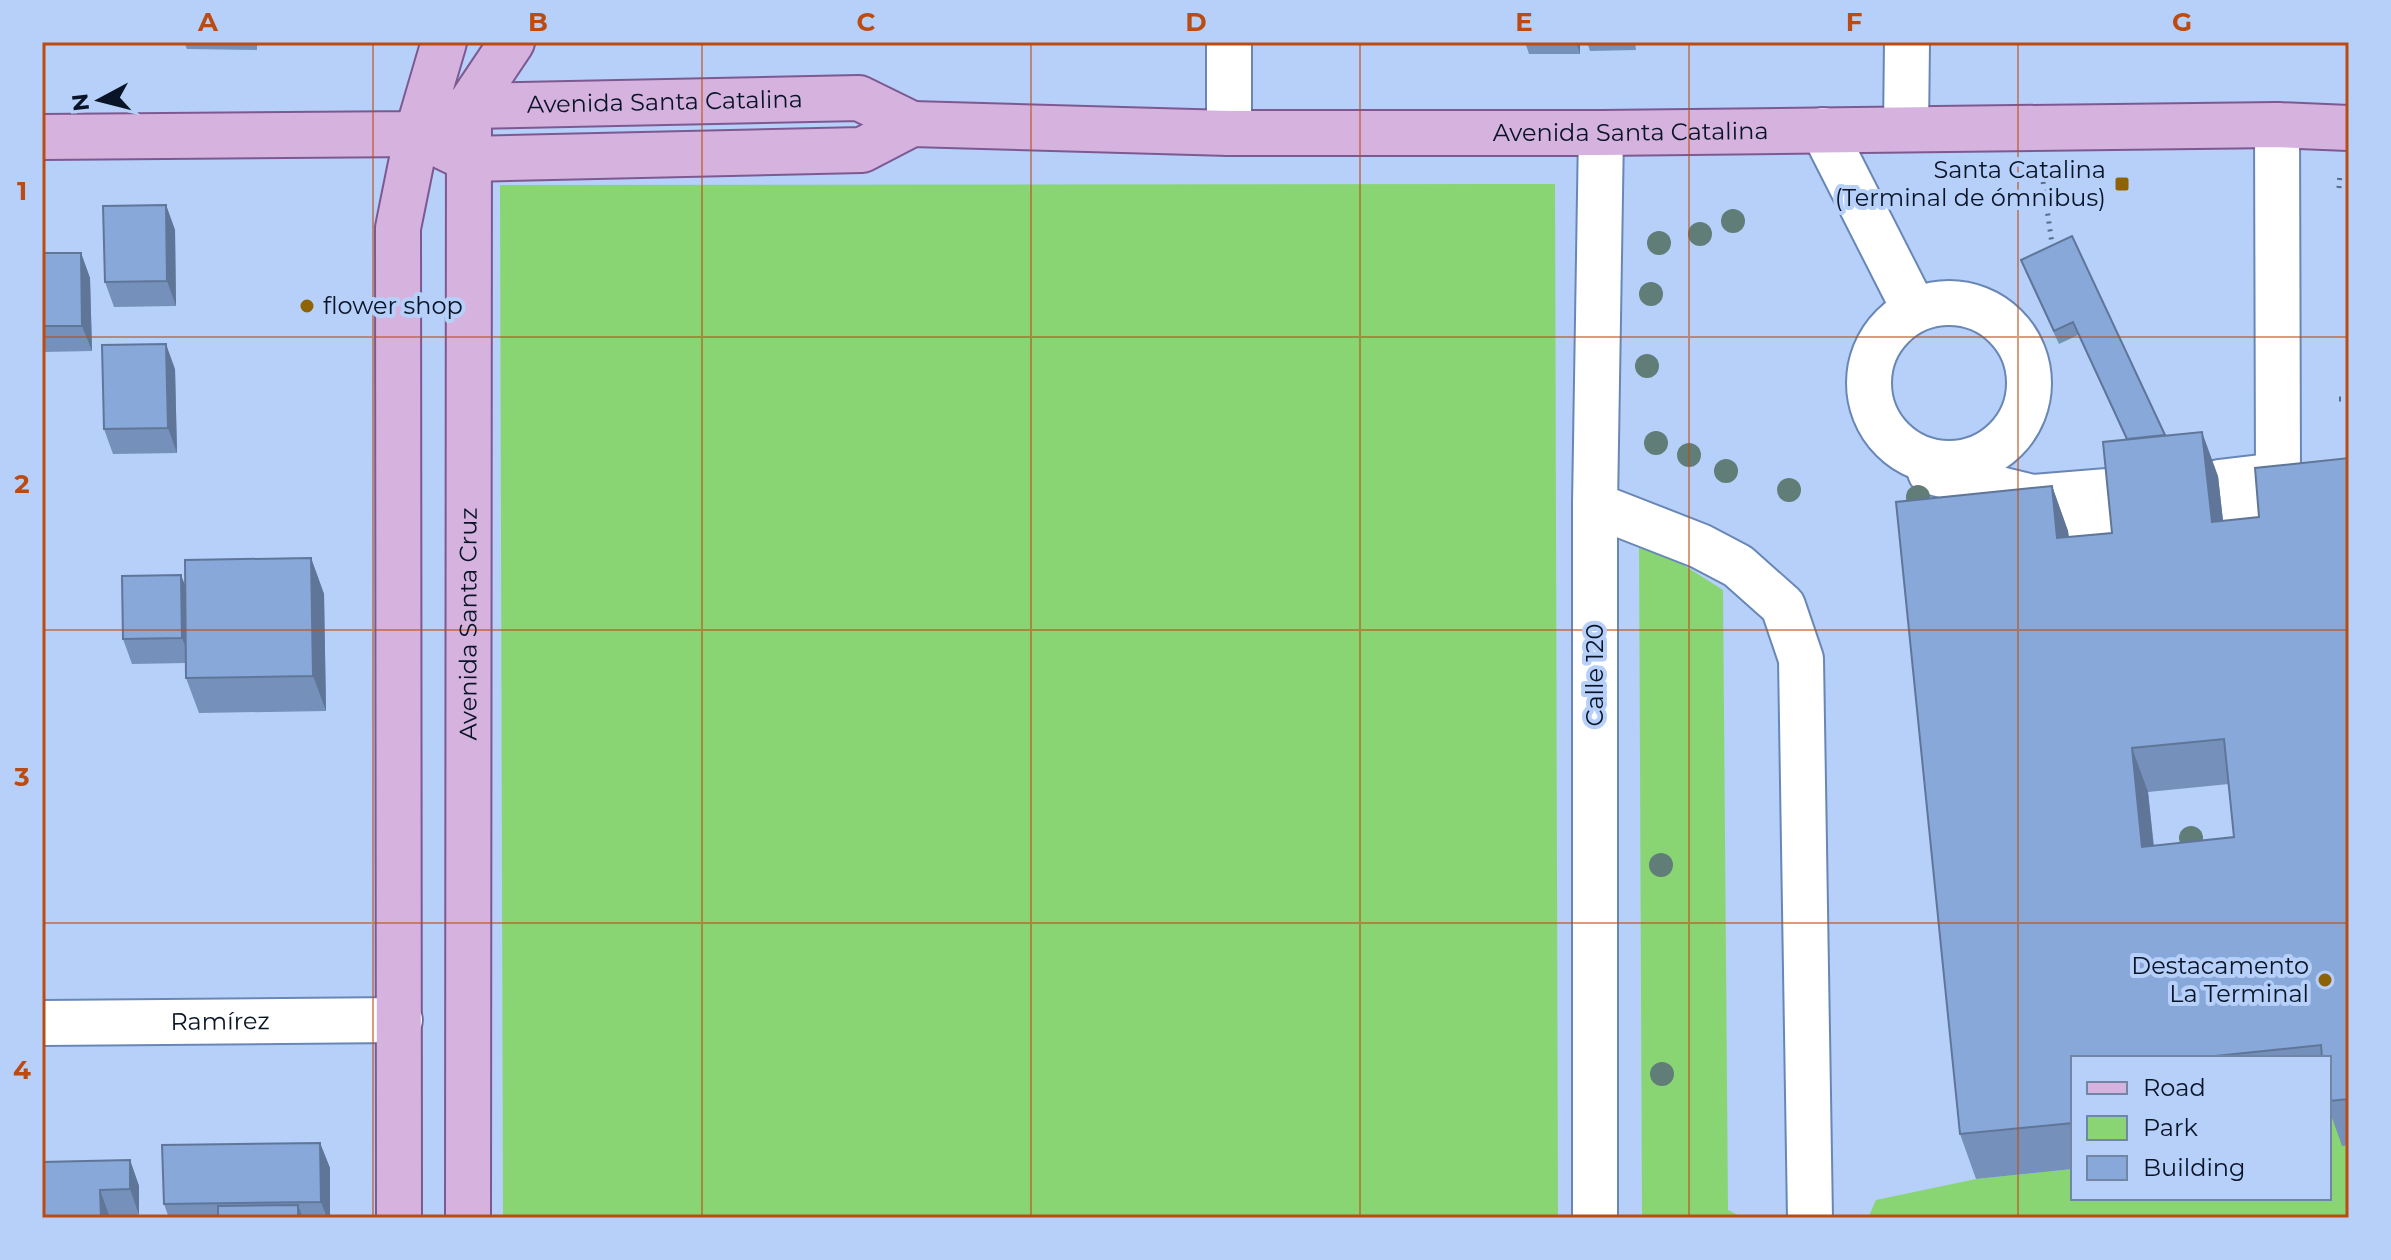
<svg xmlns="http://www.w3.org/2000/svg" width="2391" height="1260" font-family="Montserrat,sans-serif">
  <rect width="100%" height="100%" fill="#b6d0f9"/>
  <path fill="#89d573" d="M1555 184 1558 1218H503L500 185Z
    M1639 537 1723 590 1728 1210 1744 1218H1642Z
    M2329 1091 2349 1145V1218H1868L1876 1200 1976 1179 2073 1169V1198H2329Z"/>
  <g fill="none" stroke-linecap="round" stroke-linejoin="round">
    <defs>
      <g id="minor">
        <path d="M1906 129 1907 42"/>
        <path d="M1823 130 1914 309"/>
        <path d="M1229 133V42"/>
        <circle cx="1949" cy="383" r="80"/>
        <path d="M1930 472 2032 497 2124 540"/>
        <path d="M2219 482 2278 475"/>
        <path d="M2034 497 2120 490"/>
        <path d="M1595 505 1700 546 1738 566 1783 606 1801 659 1810 1218"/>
        <path d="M2224 530 2278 475 2277 125"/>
        <path id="s1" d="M42 1023 400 1020"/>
        <path d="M1595 1218V505L1601 133"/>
      </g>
      <g id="major">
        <path id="s2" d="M417 134 468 159 862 150 912 124 1229 133H1601L2277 125 2349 128"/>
        <path id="s3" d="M42 137 417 134 469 106 859 98 912 124"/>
        <path d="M399 1218 398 228 417 134 444 42"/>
        <path id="s4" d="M468 1218 469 106 512 42"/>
      </g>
    </defs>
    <use href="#minor" stroke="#6987b6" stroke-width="48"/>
    <use href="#major" stroke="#7c5a91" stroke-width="48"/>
    <path stroke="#5a6c88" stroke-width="5" stroke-dasharray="2 6" stroke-linecap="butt" d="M2042 174 2053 251
      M2339 188 2340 173
      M2339 399H2349"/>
    <use href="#minor" stroke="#fff" stroke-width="44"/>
    <use href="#major" stroke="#d6b3df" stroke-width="44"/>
  </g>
  <g fill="#607d78">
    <circle cx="1733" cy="221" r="12"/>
    <circle cx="1700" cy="234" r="12"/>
    <circle cx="1659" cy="243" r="12"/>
    <circle cx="1651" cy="294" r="12"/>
    <circle cx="1647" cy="366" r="12"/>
    <circle cx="1656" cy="443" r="12"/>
    <circle cx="1689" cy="455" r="12"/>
    <circle cx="1726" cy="471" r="12"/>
    <circle cx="1789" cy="490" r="12"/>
    <circle cx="1918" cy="497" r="12"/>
    <circle cx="2191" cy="838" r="12"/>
    <circle cx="1661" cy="865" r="12"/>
    <circle cx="1662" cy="1074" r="12"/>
  </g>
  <path fill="#7590bb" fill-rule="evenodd" d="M184 42H257V50L187 49Z
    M1525 42H1580V54H1529Z
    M1587 42H1635L1636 50 1590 51Z
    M166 205 175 230 176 306 114 307 105 282Z
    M42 253H81L90 278 92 351 42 352Z
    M2021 260 2165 435 2218 476 2223 521 2259 517 2349 458V1145L2342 1146 2329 1109V1058H2073V1169L1976 1179 1960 1134 2052 486 2068 531 2069 537 2112 533 2126 439 2078 335 2059 344 2026 273ZM2229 784 2234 837 2154 846 2148 792Z
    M175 369 177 453 113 454 104 429Z
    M311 558 324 594 326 711 199 713 186 678V663L132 664 123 639 185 585Z
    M320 1143 330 1168V1218H169L164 1204Z
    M130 1160 139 1186V1215H109V1218H42Z"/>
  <path fill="#5f7698" d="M1576 42H1580V54Z
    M166 205 175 230 176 306 167 281Z
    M81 253 90 278 92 351 82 326Z
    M166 344 175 369 177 453 168 428Z
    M2202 432 2218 476 2228 566 2212 522Z
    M2052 486 2068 531 2073 582 2057 538Z
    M311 558 324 594 326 711 313 676Z
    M181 575 191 600 192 663 182 638Z
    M2132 748 2148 792 2158 891 2142 847Z
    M320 1143 330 1168V1218H327L321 1202Z
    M130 1160 139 1186V1215L130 1189Z
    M100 1190 109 1215V1218H101Z
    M298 1205 303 1218H298Z"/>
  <path fill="#88a8d9" stroke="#5f7698" stroke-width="2" fill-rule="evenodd" d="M166 205 167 281 105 282 103 206Z
    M2072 236 2165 435 2127 439 2073 322 2054 331 2021 260Z
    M42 253H81L82 326H42Z
    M166 344 168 428 104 429 102 345Z
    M2202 432 2212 522 2259 517 2255 468 2349 458V1099L2329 1101V1058H2322L2321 1045 2196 1058H2073V1123L1960 1134 1896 502 2052 486 2057 538 2112 533 2103 442ZM2224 739 2234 837 2142 847 2132 748Z
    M311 558 313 676 186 678 185 560Z
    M181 575 182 638 123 639 122 576Z
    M320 1143 321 1202 164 1204 162 1145Z
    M130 1160V1189L100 1190 101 1218H42V1162Z
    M298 1205V1218H218V1206Z"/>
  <path fill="none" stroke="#bb4b11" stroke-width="2" stroke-opacity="0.55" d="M373 42V1218M702 42V1218M1031 42V1218M1360 42V1218M1689 42V1218M2018 42V1218M42 337H2349M42 630H2349M42 923H2349"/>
  <g fill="#8d6306" stroke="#b6d0f9" stroke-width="3">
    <rect x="2114" y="176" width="16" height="16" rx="4"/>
    <circle cx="307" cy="306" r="8"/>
    <circle cx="2325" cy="980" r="8"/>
  </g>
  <g text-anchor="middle" stroke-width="8" stroke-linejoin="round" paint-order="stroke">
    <g font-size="24" fill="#091426" stroke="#b6d0f9">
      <text dy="8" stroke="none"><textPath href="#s3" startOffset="630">Avenida Santa Catalina</textPath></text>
      <text dy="8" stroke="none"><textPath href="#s2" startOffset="1226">Avenida Santa Catalina</textPath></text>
      <text dy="8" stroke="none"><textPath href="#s4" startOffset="594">Avenida Santa Cruz</textPath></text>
      <text transform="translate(1595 675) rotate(-90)" y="8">Calle 120</text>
      <text dy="8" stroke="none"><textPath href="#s1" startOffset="178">Ramírez</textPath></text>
    </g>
    <g font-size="24" fill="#091426" stroke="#b6d0f9" text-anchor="end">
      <text x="2106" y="178">Santa Catalina<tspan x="2106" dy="28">(Terminal de ómnibus)</tspan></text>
      <text x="323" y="314" text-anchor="start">flower shop</text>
      <text x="2309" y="974">Destacamento<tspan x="2309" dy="28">La Terminal</tspan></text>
    </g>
  </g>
  <rect width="2391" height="1260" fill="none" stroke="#b6d0f9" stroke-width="88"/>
  <rect x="2071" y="1056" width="260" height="144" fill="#b6d0f9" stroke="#7185a5" stroke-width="2"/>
  <rect x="2087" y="1082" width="40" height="12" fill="#d6b3df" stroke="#7185a5" stroke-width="2"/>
  <text x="2143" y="1096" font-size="24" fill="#091426">Road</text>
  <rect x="2087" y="1116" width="40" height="24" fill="#89d573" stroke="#7185a5" stroke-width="2"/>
  <text x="2143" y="1136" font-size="24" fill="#091426">Park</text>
  <rect x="2087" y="1156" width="40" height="24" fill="#88a8d9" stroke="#7185a5" stroke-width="2"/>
  <text x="2143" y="1176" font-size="24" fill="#091426">Building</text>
  <g transform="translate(100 100) rotate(263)" stroke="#b6d0f9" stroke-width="6" paint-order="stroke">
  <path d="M0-6L14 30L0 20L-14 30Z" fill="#091426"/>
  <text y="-12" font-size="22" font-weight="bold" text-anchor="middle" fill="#091426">N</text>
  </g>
  <rect x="44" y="44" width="2303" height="1172" fill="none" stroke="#bb4b11" stroke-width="3"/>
  <g font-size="26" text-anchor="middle" font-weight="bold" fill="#bb4b11">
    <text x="208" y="31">A</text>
    <text x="538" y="31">B</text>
    <text x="866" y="31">C</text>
    <text x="1196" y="31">D</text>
    <text x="1524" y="31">E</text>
    <text x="1854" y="31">F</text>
    <text x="2182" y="31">G</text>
    <text x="22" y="200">1</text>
    <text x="22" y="493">2</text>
    <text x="22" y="786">3</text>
    <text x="22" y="1079">4</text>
  </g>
</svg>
